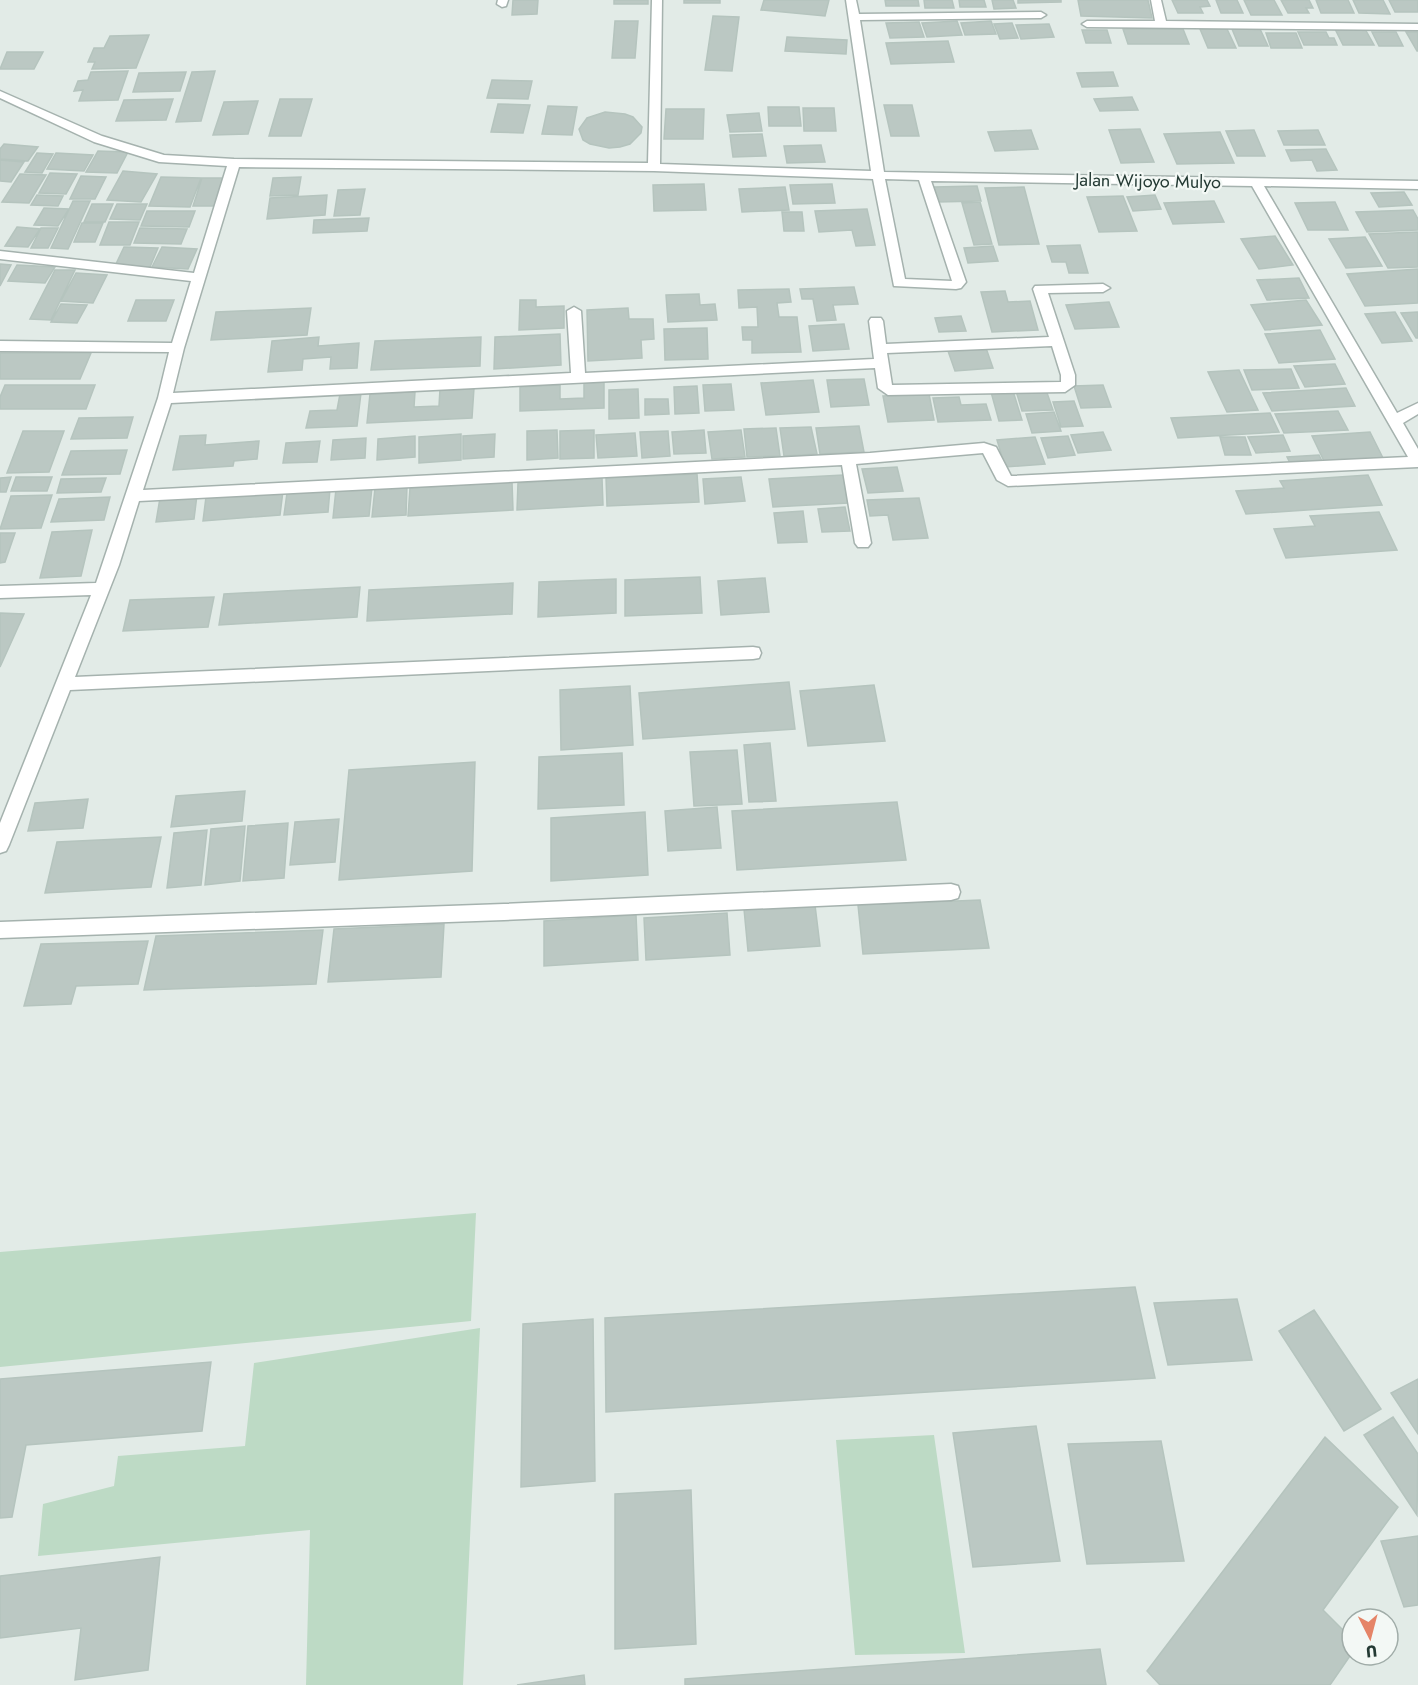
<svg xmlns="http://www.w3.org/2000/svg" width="1418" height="1685" font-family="Jost,sans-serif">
  <rect width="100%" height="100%" fill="#e2ebe7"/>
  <path fill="#bddac5" d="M476 1213 471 1321 0 1367V1252Z
    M480 1328 463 1685H306L310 1530 38 1556 43 1504 114 1486 118 1456 245 1446 254 1363Z
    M934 1435 965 1653 855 1655 836 1440Z"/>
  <path fill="#bbc8c3" stroke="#b5c4be" stroke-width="1.5" d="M513 0H538L537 14 512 15Z
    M614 0H648V4H614Z
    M684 0H720V3H684Z
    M764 0H829L825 16 761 10Z
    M885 0H918L919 6H886Z
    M924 0H952L954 8H925Z
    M959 0H984L986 7H960Z
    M992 0H1013L1016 8 994 9Z
    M1018 0H1061V2L1018 3Z
    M1078 0H1148L1152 18 1081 16Z
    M1172 0H1207L1210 6 1200 7 1203 13H1178Z
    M1216 0H1237L1243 13H1221Z
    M1244 0H1274L1282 15H1251Z
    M1281 0H1309L1313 8H1306L1309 13H1288Z
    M1316 0H1348L1354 13H1321Z
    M1353 0H1383L1390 14 1359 13Z
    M1389 0H1418V12H1395Z
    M713 16 739 17 732 71 705 70Z
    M615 21H638L635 58H612Z
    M957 21 962 35 927 37 922 23Z
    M991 21 996 34 965 35 961 23Z
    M919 22 924 37 890 38 886 23Z
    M1012 23 1018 38 1000 39 994 24Z
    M1049 24 1054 37 1021 39 1016 25Z
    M1123 29H1183L1189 44H1128Z
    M1200 29H1227L1236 48H1208Z
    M1232 29H1260L1268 46H1239Z
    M1335 29H1365L1374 45H1343Z
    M1082 30H1107L1111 43H1086Z
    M1298 32H1326L1329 38H1334L1337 45H1304Z
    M1372 32H1396L1403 46H1379Z
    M1406 32H1418V51H1417Z
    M1266 33H1296L1302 48H1271Z
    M149 35 136 68 92 69 95 62H88L94 48H104L110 36Z
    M787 37 847 40 846 54 785 51Z
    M948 41 954 62 891 64 886 43Z
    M7 52H43L34 69H0Z
    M128 71 118 100 79 101 83 90 74 91 78 81 88 80 91 72Z
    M215 71 201 121 176 122 192 72Z
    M186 72 180 91 133 92 139 73Z
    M1113 72 1118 86 1082 87 1077 73Z
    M492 80 532 81 528 99 487 98Z
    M1132 97 1138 110 1100 111 1094 99Z
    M173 99 166 120 116 121 124 100Z
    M280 99H312L301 136H269Z
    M258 101 248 134 213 135 224 102Z
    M498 104 530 105 523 133 491 132Z
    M884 105H912L919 136H891Z
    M548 106 577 107 572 135 542 134Z
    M768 107H799L801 126H769Z
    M803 108H834L836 131H804Z
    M666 109H704L703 139H664Z
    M605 112 625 114 633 117 642 127 641 133 630 144 620 147 609 148 590 144 583 140 579 129 587 118Z
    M759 113 762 131 730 132 727 115Z
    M1140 129 1154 162 1121 163 1109 130Z
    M1031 130 1038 149 995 151 988 132Z
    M1254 130 1265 156H1237L1226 131Z
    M1318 130 1325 145H1284L1278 131Z
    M1220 132 1234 163 1177 164 1164 134Z
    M762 134 766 156 733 157 730 135Z
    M4 144 38 147 28 161 0 159V149Z
    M821 145 825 162 787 163 784 146Z
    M1326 149 1337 170 1317 171 1312 160 1291 161 1286 150Z
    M98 151 128 152 117 173 86 172Z
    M37 153 53 154 42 173 25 172Z
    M56 153 93 155 84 171 47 169Z
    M0 160 24 162 11 182 0 181Z
    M123 171 157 174 141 202 107 200Z
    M50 173 77 174 66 194 39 193Z
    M20 174 46 175 29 203 2 202Z
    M81 176 106 177 95 199H70Z
    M161 177 201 178 190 207 149 206Z
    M301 177 298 195 270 196 273 178Z
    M202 178H226L217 206H193Z
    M704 184 706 210 654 211 653 185Z
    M832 184 835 203 793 204 790 185Z
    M977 186 981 201 937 202 934 187Z
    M785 187 789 210 742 212 739 189Z
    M1024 187 1039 244 999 245 985 188Z
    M365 189 360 215 334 216 338 190Z
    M1404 192 1412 205 1379 207 1371 193Z
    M37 195 63 196 58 206 31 205Z
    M327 195 325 215 267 219 270 198Z
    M1155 195 1161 209 1133 211 1127 197Z
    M1123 196 1137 231 1099 232 1087 197Z
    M73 201H90L68 249 51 248Z
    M1214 201 1224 222 1173 224 1164 203Z
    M980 202 992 244 974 245 962 203Z
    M1335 202 1348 230H1308L1295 203Z
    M92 204H113L105 222H84Z
    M117 204H147L140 220 110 219Z
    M44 208 69 209 58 226 34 225Z
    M867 209 875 245 856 246 852 230 819 232 815 211Z
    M1413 210 1418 219V230L1367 232 1356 212Z
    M147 211H195L189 227 141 226Z
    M782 212H802L804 231H784Z
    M369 218 367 231 313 233 314 220Z
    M109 222H139L130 245H100Z
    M82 223H103L95 242H74Z
    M17 227 40 229 28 247 5 246Z
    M41 228H58L48 248H31Z
    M140 228 187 229 181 244 134 243Z
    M1418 232V267L1388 268 1369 234Z
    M1275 236 1293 265 1259 269 1241 239Z
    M1365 237 1382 266 1346 268 1329 239Z
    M1080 245 1088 273H1069L1066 262H1052L1047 246Z
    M993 246 998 261 968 263 964 248Z
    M124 247 158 248 150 267 115 266Z
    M162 247 197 249 188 269 152 267Z
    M0 264 11 265 0 286Z
    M17 265 55 267 45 283 8 281Z
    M1418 269V303L1365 306 1347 274Z
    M55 270H75L51 320 30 319Z
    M76 273 107 275 93 303 61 301Z
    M1299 278 1309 298 1267 300 1257 280Z
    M854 287 858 304 833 305 836 320 817 321 813 299H802L800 289Z
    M789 289 791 302 777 303 779 317H797L801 352 752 353V340H743L742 327H758L757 307 739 308 738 290Z
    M1005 291 1008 302 1030 301 1038 330 992 332 981 292Z
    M699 294 700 305 715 304 717 320 668 322 666 295Z
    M136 300H174L166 321H128Z
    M520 300H536V307L564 306V328L519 330Z
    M1306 300 1322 325 1265 330 1251 305Z
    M1109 302 1119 327 1075 329 1066 305Z
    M61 304 87 305 77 323 51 322Z
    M311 308 307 335 211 340 216 312Z
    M628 308 629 319H653L654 339 641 340 642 358 588 361 587 310Z
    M1395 312 1412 341 1382 343 1365 314Z
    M1418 312V338H1416L1401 313Z
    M961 316 966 331 939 332 935 318Z
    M844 324 849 349 813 351 809 326Z
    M707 328 708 359 665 360 664 329Z
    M1320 330 1335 359 1279 363 1265 334Z
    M560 334 561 365 494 369 495 337Z
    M319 337 318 346 359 343 357 368 330 369 331 357 303 359 302 370 268 372 272 341Z
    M481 337 480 366 371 370 375 341Z
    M986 348 993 368 955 371 948 351Z
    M0 353H91L80 379H0Z
    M1335 364 1345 384 1305 387 1294 366Z
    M1291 369 1299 388 1252 390 1244 370Z
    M1239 370 1258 410 1227 412 1208 372Z
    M864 379 869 405 831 407 827 380Z
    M813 380 819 412 766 415 761 383Z
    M604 382V408L520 411V387L560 385V399L584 398V383Z
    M731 384 734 410 705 411 703 385Z
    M5 385H95L86 409H0V397Z
    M1103 385 1111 407 1081 408 1074 386Z
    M697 386 699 413 675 414 674 387Z
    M474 388 472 418 367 423 370 394 415 392 414 407 439 406 440 389Z
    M1346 388 1355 406 1272 411 1263 393Z
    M638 389 639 418 609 419V390Z
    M1046 390 1053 410 1022 411 1016 391Z
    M1013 391 1022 420 999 421 991 392Z
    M361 393 357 426 306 428 310 411 337 410 340 394Z
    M929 394 934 420 888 422 883 396Z
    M959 397 961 405 986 404 991 420 938 422 933 398Z
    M645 399H668L669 414 645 415Z
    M1074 401 1083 426 1061 427 1053 402Z
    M1338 411 1348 430 1284 433 1275 414Z
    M1054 412 1061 431 1032 433 1026 414Z
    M1270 413 1279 432 1178 438 1171 418Z
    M133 417 127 438 71 439 79 418Z
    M859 426 864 452 820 454 816 428Z
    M811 427 817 454 784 456 780 428Z
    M776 428 780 456 747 457 744 429Z
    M557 430 558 458 527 460V431Z
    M594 430V458L560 459V431Z
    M704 430 706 453 674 454 672 432Z
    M741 430 745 457 712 459 708 432Z
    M23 431H64L49 472 7 473Z
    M668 431 670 456 642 458 640 432Z
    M1103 432 1111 450 1078 453 1071 435Z
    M1370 432 1383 458 1324 461 1312 436Z
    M635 433 637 456 598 458 596 435Z
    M461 434V460L419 463V437Z
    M495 434 494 457 463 459V436Z
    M206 435 205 445 259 441 257 459 234 461 233 466 173 470 180 436Z
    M1283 435 1290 451 1256 453 1248 437Z
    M415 436V457L377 460 378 439Z
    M1068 436 1075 455 1048 458 1041 438Z
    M1035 437 1045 464 1005 467 997 440Z
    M1220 437H1245L1251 455H1225Z
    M366 438 365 458 331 460 333 440Z
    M320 441 317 462 283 463 286 443Z
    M127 450 120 474 62 475 71 451Z
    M1319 455 1324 465 1292 467 1287 457Z
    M897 467 903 491 868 493 862 469Z
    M697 474 699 502 607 506 606 478Z
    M843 475 848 503 773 507 769 479Z
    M1368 475 1382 505 1246 514 1236 491 1284 488 1280 481Z
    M11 477 6 492H0V478Z
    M16 477H52L47 491H11Z
    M741 477 745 501 705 504 703 479Z
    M106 478 101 492 57 493 61 479Z
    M602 478 603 505 517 510 518 483Z
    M512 482 513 510 408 516 410 488Z
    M407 486 406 515 372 517 375 488Z
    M372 487 369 516 333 518 336 489Z
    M330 489 328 512 284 515 287 493Z
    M283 491 280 515 203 521 206 497Z
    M52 495 41 528 0 529 11 496Z
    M197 495 194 519 156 522 160 498Z
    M110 497 104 520 51 522 59 499Z
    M919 498 928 538 893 540 888 515 870 516 867 500Z
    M845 507 850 531 822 532 818 509Z
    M803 511 807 542 778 543 774 513Z
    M1379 512 1397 550 1286 558 1274 529 1315 526 1310 516Z
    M92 530 81 576 40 578 52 532Z
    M0 533H15L5 562 0 563Z
    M700 577 702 613 625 616V580Z
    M765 578 769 612 721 615 718 581Z
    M616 579V613L538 617 539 582Z
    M513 583 512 614 367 621 369 590Z
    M360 587 357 617 219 625 224 594Z
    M214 597 208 627 123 631 130 600Z
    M0 613 24 614 0 667Z
    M789 682 795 729 643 739 639 693Z
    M874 685 885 741 808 746 800 691Z
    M630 686 633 745 561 750 560 690Z
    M770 743 776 801 749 802 744 745Z
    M737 750 742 804 694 806 690 752Z
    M622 753 624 805 538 809 539 757Z
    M475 762 472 871 339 880 349 770Z
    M245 791 242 821 171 827 176 796Z
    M88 799 83 828 28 831 35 803Z
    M897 802 906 860 737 870 732 811Z
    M717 807 721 848 668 851 665 811Z
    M645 812 648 875 551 881V818Z
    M339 819 335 862 290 865 295 822Z
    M288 823 284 878 243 881 248 826Z
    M245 826 240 881 205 885 211 829Z
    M207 830 201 885 167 888 174 833Z
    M161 837 151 887 45 893 57 842Z
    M980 900 989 948 863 954 858 905Z
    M815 905 820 946 748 951 744 909Z
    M727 913 730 955 646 960 644 918Z
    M636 915 638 960 544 966V921Z
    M444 924 441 977 328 982 334 929Z
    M323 930 316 984 144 990 156 936Z
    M148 941 138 984 76 986 71 1004 24 1006 41 944Z
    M1135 1287 1155 1378 606 1412 605 1318Z
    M1237 1299 1252 1360 1168 1365 1154 1303Z
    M1314 1310 1381 1409 1344 1431 1279 1331Z
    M593 1319 595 1481 521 1487 523 1324Z
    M211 1362 202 1431 26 1445 12 1517 0 1518V1379Z
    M1418 1379V1434L1391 1393Z
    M1393 1417 1418 1454 1417 1515 1364 1435Z
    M1036 1426 1060 1561 973 1567 953 1433Z
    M1325 1437 1398 1507 1323 1610 1352 1639V1653L1330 1685H1160L1147 1671Z
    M1161 1441 1184 1561 1087 1564 1068 1444Z
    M691 1490 696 1644 615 1649V1494Z
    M1418 1536V1605L1404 1607 1381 1541Z
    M160 1557 148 1670 75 1680 81 1628 0 1638V1576Z
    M1100 1649 1106 1685H685V1679Z
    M584 1675 585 1685H517Z"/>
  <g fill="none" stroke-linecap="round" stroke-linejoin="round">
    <defs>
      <path id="street" d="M498 0H508L506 6 502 7 497 4Z
        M652 0H662L660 164 871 171 846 0H856L859 14 1041 12 1046 15 1041 18 860 20 884 172 1418 181V189L1264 186 1397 413 1418 403V414L1403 423 1418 449V467L1008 486 997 480 983 453 856 464 871 543 868 547H858L855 543 842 465 139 501 119 565 75 677 753 647 759 648 761 653 759 658 753 659 70 690 9 845 6 851 0 853V823L91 595 0 598V586L96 583 158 398 169 352 0 351V341L172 343 191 281 0 259V251L194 273 227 166 159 162 94 142 0 98V91L102 136 164 155 234 159 648 163ZM239 167 654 171 873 179 894 286 956 289 961 288 966 282 931 181 1252 186 1408 457 1011 476 996 447 984 443 870 453 143 490 171 403 875 368 878 388 888 395 1065 392 1075 385V375L1048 293 1103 292 1110 288 1103 284 1035 286 1033 289 1049 337 886 344 883 321 881 318H871L869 321 874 359 585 373 581 311 574 307 567 311 571 373 173 393 184 348ZM885 179 919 180 952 281 905 279ZM1052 346 1061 375V382L892 385 887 353Z
        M1151 0H1161L1166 21 1418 24V30L1087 27 1082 24 1087 21H1155Z
        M951 884 958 886 960 892 958 898 951 900 504 920 0 938V922L504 904Z"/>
    </defs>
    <use href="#street" stroke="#a5b2ae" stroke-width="3"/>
    <use href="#street" fill="#fff" fill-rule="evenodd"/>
  </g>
  <g text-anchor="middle" stroke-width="4.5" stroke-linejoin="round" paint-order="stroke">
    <g font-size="18" fill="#243a34" stroke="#f3f8f5">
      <text transform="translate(1148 181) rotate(1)" y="6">Jalan Wijoyo Mulyo</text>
    </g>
  </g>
  <g transform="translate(1370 1637) rotate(174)"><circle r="28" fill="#f3f8f5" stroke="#a0aca8" stroke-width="1.5"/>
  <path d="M0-4.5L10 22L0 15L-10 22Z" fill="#e58467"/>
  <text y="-9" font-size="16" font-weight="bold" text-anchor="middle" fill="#243a34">U</text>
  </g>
</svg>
